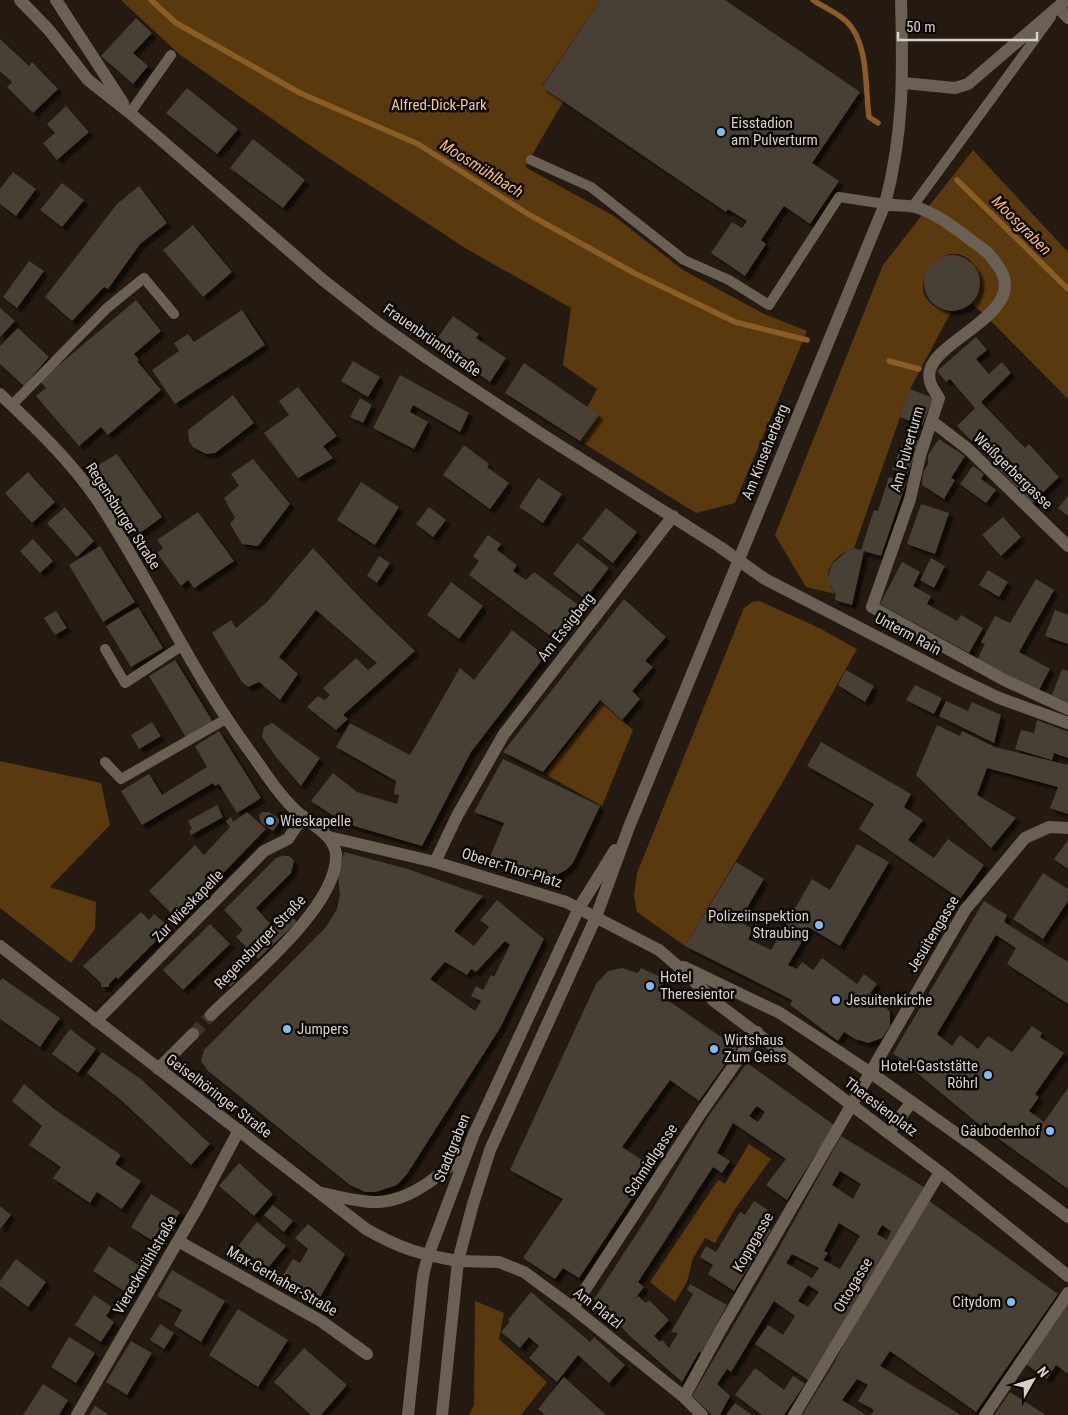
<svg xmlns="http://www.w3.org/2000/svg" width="1068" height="1415" font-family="'Roboto Condensed',sans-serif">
  <defs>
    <filter id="shadow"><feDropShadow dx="4.5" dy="4.5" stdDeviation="1" flood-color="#0009"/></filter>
  </defs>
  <rect width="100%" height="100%" fill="#241a11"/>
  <path fill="#5b390f" d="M121 0H601L542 86 563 102 525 167 614 216 683 270 764 314 807 331 735 503 696 513 572 436 597 389 563 365 571 308 465 248 321 153 179 54Z
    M973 150 1068 252V399L986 316 972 304C980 294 983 283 978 272 953 218 885 300 951 312L910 389 854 548C832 556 819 574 836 594L806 587 775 535 883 265Z
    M760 601 819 628 857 649 784 780 685 946 637 912 634 895 637 873 744 608 752 602Z
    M601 702 633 730 602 806 545 774Z
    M0 761 101 783 110 825 50 887 96 902 95 929 71 963 0 908Z
    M749 1144 771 1159 735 1209 715 1243 705 1238 693 1258 687 1282 675 1302 650 1282 718 1180 725 1184Z
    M475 1301 504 1313 499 1339 547 1382 521 1415H469L474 1405Z"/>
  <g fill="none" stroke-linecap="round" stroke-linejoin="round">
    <path stroke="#8a5d26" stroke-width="5.5" d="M151 0 176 23 300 93 418 144 528 214 636 274 735 322 807 340
      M813 0C823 7 836 12 846 21 869 42 865 88 869 117L878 123
      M957 180 1068 289
      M889 361 919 369"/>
  </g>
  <path fill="#493f34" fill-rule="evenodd" filter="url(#shadow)" d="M601 0H725L860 92 812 163 839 181 810 224 784 206 761 240 766 244 745 276 711 253 732 222 742 228 747 221 728 209 726 212 542 87Z
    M136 18 152 33 133 53 148 66 133 84 101 56Z
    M0 39 29 66 32 62 58 89 33 113 7 87 12 82 0 71Z
    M187 88 238 129 217 154 166 113Z
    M66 106 89 132 57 160 43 143 55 133 47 124Z
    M253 139 305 180 283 208 230 168Z
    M13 172 36 189 16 216 0 204V189Z
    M62 183 84 200 62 227 40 210Z
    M139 186 167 223 140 244 108 289 104 287 72 321 45 297 117 204Z
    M193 225 232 272 203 297 163 250Z
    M924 283a28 28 0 1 1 56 0a28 28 0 1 1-56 0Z
    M29 261 44 271 17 308 3 297Z
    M136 300 161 331 134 354 139 360 137 361 161 390 108 435 101 427 79 446 36 396 46 388 40 381Z
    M0 308 15 321 0 337Z
    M242 310 265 345 175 404 152 370 179 351 174 343 188 334 194 342Z
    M453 316 479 334 476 338 506 358 490 382 434 343Z
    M18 328 49 357 24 386 0 364V346Z
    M976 337 987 350 976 359 989 374 1002 362 1011 373 981 402 1025 448 1029 444 1059 477 1032 503 957 426 975 408 950 379 946 382 937 371Z
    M353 361 380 377 368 397 341 381Z
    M524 363 599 415 580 441 505 393Z
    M400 375 469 413 460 432 413 405 410 412 428 422 414 449 373 428Z
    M298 387 337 436 323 446 333 458 298 478 264 433 289 415 279 401Z
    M910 389 933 398 922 426 900 417Z
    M233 395 254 423 215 453 206 454 193 447 189 441 188 430Z
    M360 398 372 405 363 423 350 417Z
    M906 435 920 441 907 475 892 469Z
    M939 439 965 456 951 478 955 480 944 499 922 485 923 472 928 464V455Z
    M464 445 489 464 487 467 509 483 490 509 443 475Z
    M117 454 162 517 140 533 95 467Z
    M253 459 290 504 258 546 242 544 230 524 235 518 224 498 239 486 231 474Z
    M973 466 984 474 981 479 996 490 986 503 960 484Z
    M28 472 55 502 32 523 5 493Z
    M889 477 906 483 881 556 864 551 852 605 835 600 836 594 827 580 832 564 847 551 854 548 861 550 874 510 878 511Z
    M538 478 562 494 543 523 519 507Z
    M361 482 399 507 375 545 337 520Z
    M1068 496V516L1058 508Z
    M921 504 949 513 935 554 907 544Z
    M65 507 94 541 77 557 47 523Z
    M429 507 446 520 433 537 416 524Z
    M606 508 637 532 613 563 582 539Z
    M198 512 234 561 194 588 188 580 181 586 157 553 163 548 157 540Z
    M1003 517 1021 537 1001 556 982 535Z
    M488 535 501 544 497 550 517 565 513 571 526 580 534 572 581 607 556 640 469 575 479 561 473 556Z
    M33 539 53 561 40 573 20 551Z
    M577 543 609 568 585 599 553 574Z
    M100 546 135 602 103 622 69 565Z
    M313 548 367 605 415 651 343 715 348 719 336 730 307 707 318 696 325 700 330 695 323 688 356 658 368 670 377 663 316 610 279 657 298 674 280 700 259 682 248 687 242 682 212 633 231 620 236 628 267 602Z
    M379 556 390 563 377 583 367 576Z
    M931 558 945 566 934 588 920 580Z
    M902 562 920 572 913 586 931 596 927 604 957 621 961 615 983 628 969 653 880 604Z
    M988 570 1008 582 999 597 979 585Z
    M1036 579 1054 590 1019 652 1050 669 1038 692 977 660 985 644 981 642 995 616 1010 623Z
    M451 582 483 606 459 639 427 615Z
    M624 599 666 637 645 661 653 667 632 691 640 699 622 720 600 700 543 772 503 752Z
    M138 607 163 648 131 667 106 626Z
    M1055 610 1068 615V644L1045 636Z
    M56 611 67 628 55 635 44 618Z
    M512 630 545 656 471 752 422 846 344 823 311 801 333 773 357 792 397 804 399 795 394 794 396 781 336 747 350 723 410 755 460 668 474 680Z
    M175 660 213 722 187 739 149 676Z
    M1062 669 1068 671V702L1052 695Z
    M846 670 874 686 865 702 838 685Z
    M915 685 942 698 934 714 906 700Z
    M946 701 968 711 972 702 1001 715 994 743 939 716Z
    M1037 720 1068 732V758L1054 753 1052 760 1015 749 1021 730 1034 733Z
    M152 722 161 736 139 749 131 735Z
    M272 723 320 758 301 786 276 757 262 737 264 727Z
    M937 725 960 736 962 731 995 747 1068 765V814L1050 808 1058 787 987 768 977 795 1016 818 991 848 916 775Z
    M219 731 261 798 237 813 219 784 215 786 213 783 142 825 121 791 149 774 162 795 207 767 195 746Z
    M821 742 911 794 904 807 923 820 908 840 934 858 948 839 984 865 960 899 859 829 874 804 807 766Z
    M503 759 600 806 573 863 566 870 553 877 543 878 488 862 504 823 474 812Z
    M217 805 223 817 191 835 189 831 192 829 188 821Z
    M247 812 266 829 178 920 149 891 195 845 204 855 230 827 226 821 231 817 233 822Z
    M262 812H269L281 820 273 831 261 823 259 815Z
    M1068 840V869L1054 859Z
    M857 844 889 862 840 946 810 928 788 965 797 969 802 962 813 970 822 958 857 984 864 974 877 984 870 993 881 1001 890 1012V1026L882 1038 868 1043 855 1039 844 1032 838 1041 790 1005 792 1000 685 946 736 862 764 879 739 921 753 929 748 939 771 950 812 879 830 890Z
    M344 852 408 869 483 896 454 931 474 946 489 927 480 920 497 900 544 939 500 1028 407 1174 397 1185 376 1192H365L350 1185 208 1071 201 1061 204 1050 326 927 337 909 340 895 338 876ZM505 941 510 945 494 977 491 975 483 990 476 986 471 996 481 1001 475 1011 430 979 445 962 467 975 471 969 476 972Z
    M282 856H289L294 861 291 873 256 908 274 928 288 914 297 922 258 959 236 937 243 930 224 910 276 858Z
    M1043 873 1068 889V901L1043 939 1013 919Z
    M984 901 1007 915 1004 922 1068 962V1004L1007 964 1016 948 996 935 937 1034 952 1046 960 1035 978 1049 988 1036 1012 1052 1032 1026 1042 1033 1040 1037 1064 1053 1035 1094 1039 1097 1029 1111 1044 1122 1068 1088V1189L981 1126 893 1053Z
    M141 912 149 920 154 914 170 927 118 979 116 977 109 984V987H101V983L83 966Z
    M210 924 230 944 183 990 163 970Z
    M622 968 638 973 641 968 665 979 662 987H668L670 992 666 999 737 1048 699 1101 670 1080 622 1147 653 1167 579 1278 563 1268 555 1279 523 1258 563 1199 510 1170 596 984 608 971Z
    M230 970 239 979 230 987 222 979Z
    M2 978 60 1018 40 1047 0 1019V981Z
    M70 1029 96 1049 78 1073 52 1054Z
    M102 1052 142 1080 210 1144 191 1165 122 1101 87 1073Z
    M747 1063 834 1125 787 1200 766 1185 786 1159 733 1123 717 1153 730 1161 722 1173 713 1167 638 1282 644 1287 633 1301 638 1296 646 1303 649 1300 669 1320 654 1336 660 1342 662 1340 669 1348 678 1333 671 1332 693 1294 687 1290 690 1284 727 1305 701 1353 699 1352 682 1382 631 1337 594 1299 652 1210 709 1115ZM757 1106 765 1112 758 1122 749 1116Z
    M24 1084 54 1109 121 1155 115 1164 141 1181 122 1209 97 1192 90 1203 53 1178 61 1167 29 1145 42 1126 12 1101Z
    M841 1136 924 1187 808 1380 755 1344 768 1325 783 1335 795 1316 774 1301 731 1372 727 1369 717 1384 730 1396 720 1415H712L692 1396 775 1255ZM840 1171 861 1184 853 1199 832 1185ZM839 1223 860 1236 840 1269 823 1260 828 1253 824 1251ZM882 1225 891 1231 887 1240 877 1234ZM792 1254 819 1268 812 1278 786 1263ZM808 1285 819 1292 808 1307 798 1301Z
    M239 1163 273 1194 254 1216 219 1186Z
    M151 1194 180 1212 159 1245 131 1227Z
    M928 1200 1058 1294 976 1412 890 1351 880 1366 961 1415H871L874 1410 858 1401 868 1385 857 1379 842 1400 866 1415H802L833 1365 873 1288Z
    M754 1201 768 1210 760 1224 771 1230 734 1291 708 1274 713 1265 700 1257 706 1246 716 1252 740 1212 745 1215Z
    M273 1205 293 1221 284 1232 264 1215Z
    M0 1206 11 1215 0 1229Z
    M257 1222 286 1246 267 1269 238 1246Z
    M308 1224 345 1254 319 1299 282 1277 293 1259 300 1263 308 1249 295 1238Z
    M109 1246 146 1270 130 1295 93 1271Z
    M16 1259 46 1282 28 1307 0 1286V1281Z
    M172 1270 225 1301 201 1342 174 1325 182 1310 157 1296Z
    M531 1292 590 1342 594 1337 625 1365 609 1383 578 1355 557 1382 529 1358 539 1346 529 1337 520 1348 501 1332 510 1321 508 1320Z
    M94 1295 112 1307 106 1316 114 1322 101 1342 75 1325Z
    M1068 1302V1374L1056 1365 1047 1379 1023 1362Z
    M238 1309 288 1340 258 1387 209 1355Z
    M160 1324 174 1333 164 1349 150 1340Z
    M69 1337 95 1353 76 1383 51 1367Z
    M131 1341 152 1353 127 1395 106 1382Z
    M304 1348 347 1385 321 1415H311L274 1382Z
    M755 1368 784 1390 793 1376 805 1384 784 1415H762L735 1395Z
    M564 1377 606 1415H545L538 1409Z
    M43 1384 68 1400 59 1415H23Z
    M1010 1392 1046 1415H994Z
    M735 1403 752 1415H726Z
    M95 1406 109 1415H89Z"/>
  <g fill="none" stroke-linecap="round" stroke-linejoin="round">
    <path stroke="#3f352d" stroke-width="12" stroke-dasharray="12 6" stroke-linecap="butt" d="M193 1034 211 1015"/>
    <path stroke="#6b6054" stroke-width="10" d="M130 113 171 55
      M531 160 591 187 684 260 729 280 769 305 839 197 885 204
      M913 206 1051 17
      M12 405 107 308 144 278 174 314
      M105 649 125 683 183 645
      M105 762 121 779 226 719"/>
    <path stroke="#6b6054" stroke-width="12" d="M20 0 49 30 88 80 130 113 323 280 379 324 427 358 543 435 720 547 765 579 955 677 999 698 1068 723
      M56 0 123 103
      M1058 7 1068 18
      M904 83 955 88 968 84 1066 0
      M885 204C895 206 906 205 915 207 940 214 962 234 983 249 990 254 994 260 998 266 1031 311 938 338 930 370 927 381 933 389 939 398L920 456 910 499 872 607 1006 681 1068 709
      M933 422 968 449 1068 546
      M329 837 435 862 566 902 659 950 687 974 714 1001 940 1172 1068 1276
      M435 862 457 816 504 734 673 516
      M684 967 780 1013 871 1073 975 1147 1068 1217
      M888 1133 911 1103
      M178 1241 321 1321 367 1354
      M458 1261 499 1262 524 1272 573 1308 684 1397 702 1415
      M573 1308 702 1111 757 1032
      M684 1397 720 1331 965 910 1025 838 1049 827 1068 828
      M77 1415 200 1203 239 1130
      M794 1415 940 1172
      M985 1415 1068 1293"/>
    <path stroke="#6b6054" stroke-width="12" d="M0 394C35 427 71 461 98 501 152 583 192 674 251 753 267 775 281 799 303 817 315 827 334 836 336 854 339 906 246 980 211 1015
      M0 946 366 1229C401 1249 419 1254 458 1261
      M96 1021 264 851 288 839 303 816
      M158 1069 193 1034
      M322 1193C340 1197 358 1202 376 1202 411 1202 442 1173 466 1152
      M408 1415 423 1276 428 1256 474 1134 579 908 615 850
      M442 1415 458 1261 473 1204 490 1150 596 917 629 827 885 204C904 132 903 73 901 0"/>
  </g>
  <g fill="#7ebdf9" stroke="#0a0604" stroke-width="2">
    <circle cx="721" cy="132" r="5"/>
    <circle cx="270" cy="821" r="5"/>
    <circle cx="819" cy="925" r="5"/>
    <circle cx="650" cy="986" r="5"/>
    <circle cx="836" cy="1000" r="5"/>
    <circle cx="287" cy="1029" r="5"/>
    <circle cx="714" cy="1049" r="5"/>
    <circle cx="988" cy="1075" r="5"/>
    <circle cx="1050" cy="1131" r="5"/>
    <circle cx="1011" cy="1302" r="5"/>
  </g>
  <g text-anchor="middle" stroke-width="5" stroke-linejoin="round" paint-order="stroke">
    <g font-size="15" fill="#f7c692" stroke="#0a0604">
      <text x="439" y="110">Alfred-Dick-Park</text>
    </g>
    <g font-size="15" fill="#d7d0ca" stroke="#0a0604" text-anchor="start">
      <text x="731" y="128">Eisstadion<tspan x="731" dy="17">am Pulverturm</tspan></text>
      <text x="280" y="826">Wieskapelle</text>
      <text x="809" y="921" text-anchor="end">Polizeiinspektion<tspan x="809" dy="17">Straubing</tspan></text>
      <text x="660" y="982">Hotel<tspan x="660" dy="17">Theresientor</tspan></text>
      <text x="846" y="1005">Jesuitenkirche</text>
      <text x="297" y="1034">Jumpers</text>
      <text x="724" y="1045">Wirtshaus<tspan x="724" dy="17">Zum Geiss</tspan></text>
      <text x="978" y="1071" text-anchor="end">Hotel-Gaststätte<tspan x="978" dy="17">Röhrl</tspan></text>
      <text x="1040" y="1136" text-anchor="end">Gäubodenhof</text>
      <text x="1001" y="1307" text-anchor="end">Citydom</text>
    </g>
    <g font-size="15" fill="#d7d0ca" stroke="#0a0604">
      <text transform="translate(432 340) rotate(35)" y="5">Frauenbrünnlstraße</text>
      <text transform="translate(907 449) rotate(-74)" y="5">Am Pulverturm</text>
      <text transform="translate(765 452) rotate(-68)" y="5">Am Kinseherberg</text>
      <text transform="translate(1013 471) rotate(44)" y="5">Weißgerbergasse</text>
      <text transform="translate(123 516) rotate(57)" y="5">Regensburger Straße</text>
      <text transform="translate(566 627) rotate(-52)" y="5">Am Essigberg</text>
      <text transform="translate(908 634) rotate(28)" y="5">Unterm Rain</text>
      <text transform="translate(512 868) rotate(17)" y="5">Oberer-Thor-Platz</text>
      <text transform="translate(188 906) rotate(-46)" y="5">Zur Wieskapelle</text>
      <text transform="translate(933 934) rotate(-59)" y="5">Jesuitengasse</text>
      <text transform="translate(260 942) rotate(-46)" y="5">Regensburger Straße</text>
      <text transform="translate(219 1096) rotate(37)" y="5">Geiselhöringer Straße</text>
      <text transform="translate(881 1107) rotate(37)" y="5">Theresienplatz</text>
      <text transform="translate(452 1148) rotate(-68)" y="5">Stadtgraben</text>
      <text transform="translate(651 1160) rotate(-57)" y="5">Schmidlgasse</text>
      <text transform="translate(753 1242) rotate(-60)" y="5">Koppgasse</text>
      <text transform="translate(145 1265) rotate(-60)" y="5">Viereckmühlstraße</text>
      <text transform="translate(282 1281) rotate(30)" y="5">Max-Gerhaher-Straße</text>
      <text transform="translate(853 1285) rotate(-59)" y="5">Ottogasse</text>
      <text transform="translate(598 1308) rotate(38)" y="5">Am Platzl</text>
    </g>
    <g font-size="16" font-style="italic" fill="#f9b972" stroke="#0a0604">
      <text transform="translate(482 168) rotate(32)" y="6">Moosmühlbach</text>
      <text transform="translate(1022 225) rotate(45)" y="6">Moosgraben</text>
    </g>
  </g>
  <g transform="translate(1033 1380) rotate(51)" stroke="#0a0604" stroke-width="4" paint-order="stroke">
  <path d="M0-4L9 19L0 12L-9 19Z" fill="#d7d0ca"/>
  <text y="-8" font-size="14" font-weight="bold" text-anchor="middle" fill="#d7d0ca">N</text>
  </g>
  <path d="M898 32v8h139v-8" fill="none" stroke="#d7d0ca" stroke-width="2.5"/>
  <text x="906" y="32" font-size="15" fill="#d7d0ca" stroke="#0a0604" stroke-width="4" paint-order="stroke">50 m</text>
</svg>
